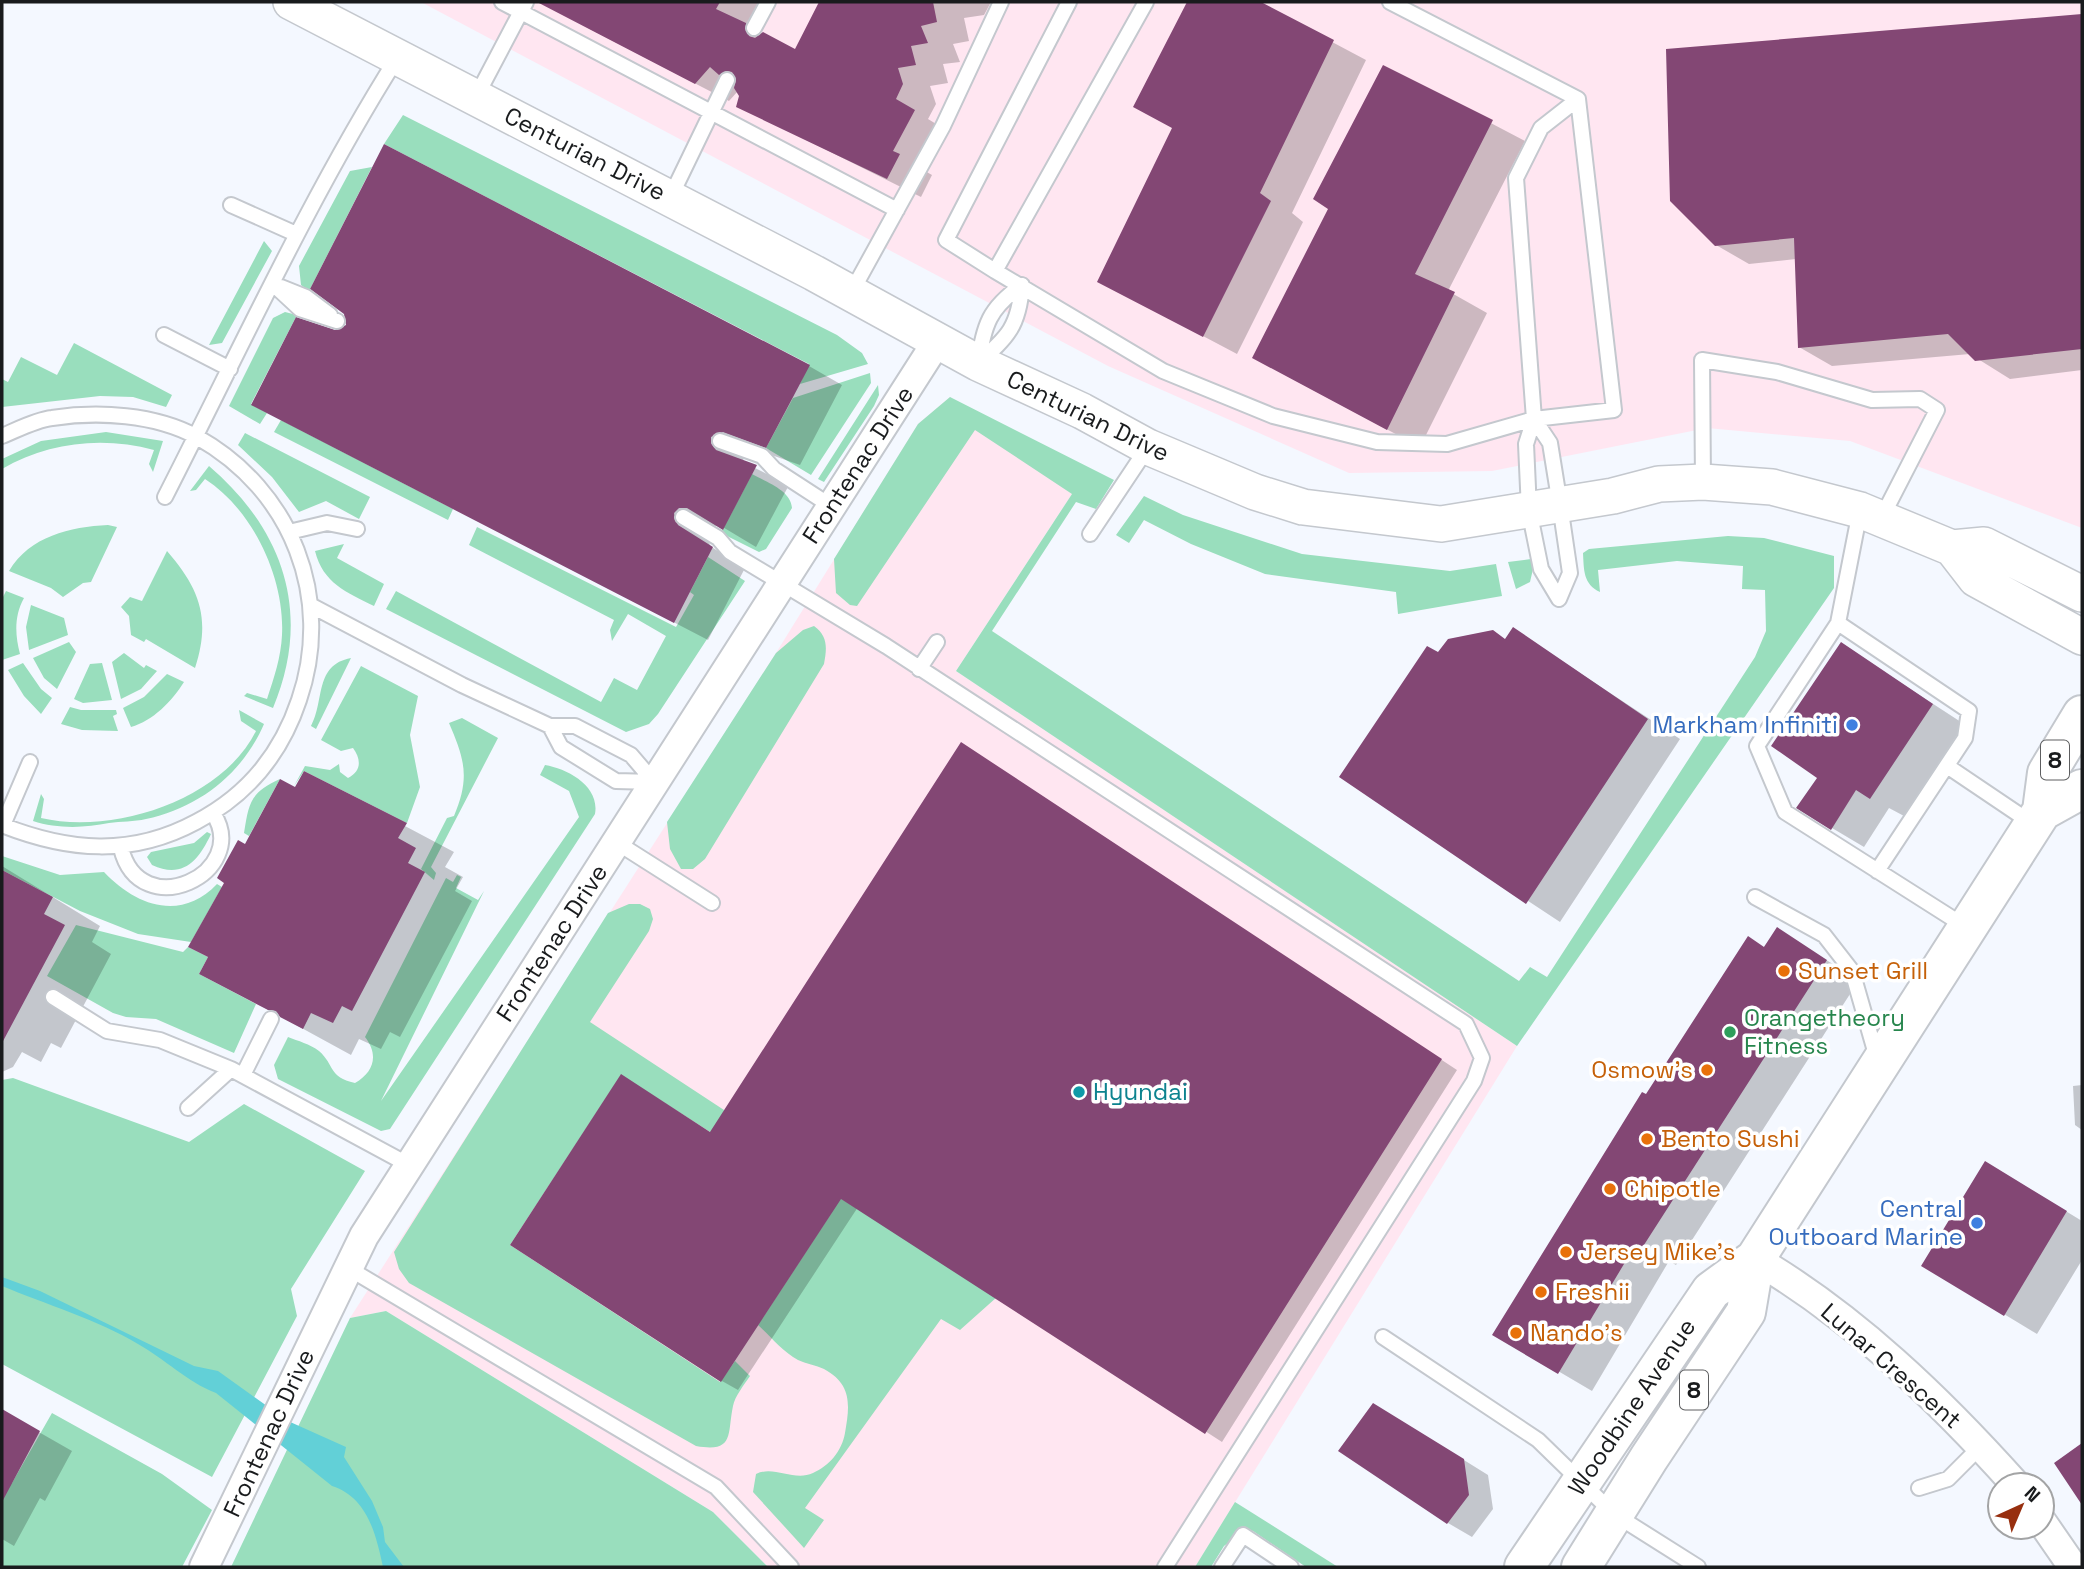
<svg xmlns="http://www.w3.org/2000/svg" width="2084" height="1569" font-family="'Space Grotesk',sans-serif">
  <rect width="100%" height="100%" fill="#f4f8ff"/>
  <path fill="#ffe6f1" d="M421 2H2082V528L1850 441 1707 428 1492 471 1349 473 1108 366Z
    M950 397 1072 494 956 671 1517 1046 1195 1567H768L713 1512 386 1311 350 1318 776 653 918 424Z"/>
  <path fill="#99debd" d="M403 115 837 335 862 353 868 364 800 384 809 364 384 144Z
    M372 167 309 291 301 285 299 266 350 171Z
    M264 241 272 251 222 343 209 345Z
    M285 312 297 315 251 404 267 413 260 424 229 406 273 318Z
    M74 343 172 395 166 407 133 397 100 396 2 407V379L8 382 21 357 57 375Z
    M870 373 871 383 811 475 766 448 793 398Z
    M878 385 879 395 874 406 824 482 818 479Z
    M950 397 1114 480 1096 509 1076 502 992 631 1519 981 1530 967 1547 977 1755 657 1766 631 1765 590 1742 589 1743 566 1677 561 1598 570 1600 592C1583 584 1584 570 1583 553L1589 549 1728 536 1764 538 1834 556V588L1517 1046 956 671 1072 494 975 430 857 606 850 605 836 593 834 559 918 424Z
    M281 420 453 509 448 520 274 432Z
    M106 432 163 441 153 472 149 464 154 450C103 436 48 442 2 469V459L41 441Z
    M245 433 370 497 359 519 326 501 299 512 272 477 238 445Z
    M209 466C285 531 312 615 273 708L244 696 247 693 267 699C274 678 281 657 282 635 285 578 253 510 205 479L196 490 190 491Z
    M752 474C766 482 791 490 792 508L766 549 759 552 721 533Z
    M1144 496 1183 515 1302 554 1450 571 1496 564 1502 596 1398 614 1396 592 1265 574 1191 544 1144 520 1129 543 1116 535Z
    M108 525 117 527 91 582 83 583 63 597 51 588 9 571C30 536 70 527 108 525Z
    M477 527 676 627 694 595 690 592 708 557 745 581 658 714 649 724 626 732 386 609 396 591 601 702 614 678 637 690 666 636 628 614 612 641 610 630 614 620 469 545Z
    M344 544 337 558 384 584 374 606C346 592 323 583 315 551Z
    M167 551C200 589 211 619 195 668L146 639 144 642 131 635 129 616 121 607 130 597 142 601Z
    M1531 559 1533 569 1530 582 1516 589 1508 562Z
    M6 591 24 598C14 616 15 635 20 654L2 660V599Z
    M31 605 64 618 68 635 29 650 26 627Z
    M814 626C828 636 827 648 824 664L705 859 693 869H681L670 849 667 822 776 653 803 630Z
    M69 642 76 652 57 689 44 678 33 658Z
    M124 653 144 668 146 665 157 671 141 689 121 699 112 662Z
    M351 658 316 729 311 726C325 700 314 665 351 658Z
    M23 663 41 689 52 698 41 714 24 696 8 670Z
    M102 663 112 700 83 703 74 699 90 664Z
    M361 666 418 696 410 735 420 787 407 823 304 771 294 786 305 766 330 770 339 764 340 772 348 778C362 771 361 759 353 748L341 751 321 740Z
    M167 674 184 682C172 701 153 721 131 727L123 708 144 697Z
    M70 707 81 710H116L117 714 113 716 118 731 82 730 61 724Z
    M239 710 264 724C243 773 199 808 146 819 134 822 121 821 109 823 85 828 57 829 33 821L41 794 44 799 41 818C113 835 222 800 256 731L241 721Z
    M462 718 498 738 431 867 436 873 434 880 421 869 447 818 454 816C470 778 465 760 449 723Z
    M545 765C568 769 600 786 595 814L390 1129 381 1131 278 1079 274 1065 288 1037C298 1041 310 1044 319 1051 335 1065 328 1077 355 1083 374 1072 379 1055 365 1037L446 878 453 882 457 875 461 877 456 888 478 900 484 891 381 1101 579 817 569 791 540 775Z
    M280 779 249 836 244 833C249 802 250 793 280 779Z
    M207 832 211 834C198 862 182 879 152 865L147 857 151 852 194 843Z
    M2 856 60 875 104 872C136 906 181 922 217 884L222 887 191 942 138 934 80 911 2 870Z
    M629 904H640L650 909 653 919 649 931 590 1022 724 1110 721 1139 621 1075 510 1245 720 1382 735 1361 750 1376C744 1385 735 1396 733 1406 727 1434 735 1453 696 1446L409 1283 399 1269 394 1252 608 913Z
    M76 925 183 952 188 947 208 957 199 974 256 1004 234 1053 156 1019 126 1017 113 1013 47 976Z
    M13 1078 189 1142 244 1104 365 1171 291 1289 297 1316 212 1477 2 1364V1080Z
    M829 1191 997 1297 960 1330 941 1319 805 1508 824 1520 804 1548 753 1492 756 1474C774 1465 794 1482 813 1473 829 1466 842 1451 845 1433 850 1405 852 1384 824 1369 816 1365 806 1364 798 1360 783 1352 770 1336 758 1325L832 1212Z
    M386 1311 713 1512 768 1567H231L350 1318Z
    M52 1413 162 1474 212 1510 182 1567 2 1566V1489L6 1481 12 1483Z
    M1235 1502 1338 1567H1306L1253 1531 1245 1530 1224 1546 1211 1567H1195Z"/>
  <path fill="#62d0d7" d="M2 1277 40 1291 194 1366 218 1371 288 1421 346 1447 344 1457 372 1501 383 1527 385 1542 404 1567H383C376 1534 367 1497 332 1486L216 1393C187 1382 165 1359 138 1344 98 1320 45 1304 2 1286Z"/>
  <path fill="#0003" d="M562 2H762L749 27 796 51 821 2H991L984 15 964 18 969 41 953 44 960 62 943 64 948 83 930 86 936 104 928 119 946 130 925 171 932 175 921 197 738 106 741 96 738 91 729 101 590 29 557 10Z
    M1189 2H1257L1366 60 1292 213 1303 222 1237 354 1099 281 1174 128 1135 106Z
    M2082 16V370L2010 379 1970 354 1832 366 1799 347 1796 259 1749 264 1716 245 1667 51Z
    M1384 67 1525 141 1448 291 1487 313 1420 447 1287 376 1331 208Z
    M335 332 809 366 842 385 800 465 757 450 744 456 743 462 789 485 756 547 721 526H712L707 532 710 546 745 568 708 640 253 404Z
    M1513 629 1680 739 1560 922 1341 777 1438 654 1506 640Z
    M1841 644 1964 724 1904 816 1889 808 1864 847 1832 828 1820 777Z
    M978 754 1457 1070 1222 1442 858 1207 738 1390 722 1381 711 1134Z
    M305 773 454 852 445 867 463 877 455 891 472 901 400 1037 390 1032 381 1049 359 1039 351 1055 201 973 210 957 246 846 296 789Z
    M2 866 100 926 92 942 111 954 61 1048 51 1043 41 1062 22 1052 13 1067 2 1072Z
    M1777 930 1859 980 1676 1265 1669 1261 1592 1391 1495 1334 1647 1097Z
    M2082 1085V1130L2075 1125 2073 1086Z
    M2018 1182 2082 1221V1260L2037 1334 1923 1265Z
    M2 1411 72 1451 45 1501 40 1498 14 1546 2 1539Z
    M1398 1419 1488 1475 1493 1509 1472 1537 1448 1523Z"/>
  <path fill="#834774" d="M537 2H720L716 9 746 23 749 36 755 38 763 32 795 49 819 2H933L937 22 921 26 928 43 911 46 916 65 898 68 903 84 896 99 915 110 893 151 900 154 887 179 736 107 739 96 734 88 736 79 732 72 726 71 719 75 710 67 695 84Z
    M1187 2H1261L1334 40 1260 193 1271 201 1203 337 1097 282 1172 128 1133 107Z
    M2082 14V349L1975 361 1948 334 1798 348 1794 238 1715 246 1670 201 1666 49Z
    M1383 65 1493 120 1415 274 1455 292 1387 430 1252 358 1328 209 1313 199Z
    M384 144 810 365 766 448 723 432 711 437V443L716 450 757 465 723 530 687 508H679L674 513 678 525 713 547 674 623 251 405 296 317 335 330 346 325 344 314 310 289Z
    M1513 627 1648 719 1526 904 1339 777 1427 646 1438 652 1448 639 1493 630 1505 639Z
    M1841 642 1933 704 1870 799 1856 790 1831 830 1796 808 1817 778 1771 746Z
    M961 742 1442 1059 1205 1434 841 1199 721 1382 510 1245 621 1074 710 1132Z
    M304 771 407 823 398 838 416 848 408 863 425 872 352 1011 342 1006 333 1023 311 1013 303 1029 280 1017 276 1011 268 1010 199 974 208 957 188 947 224 883 217 878 238 840 245 844 280 779 295 787Z
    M2 870 53 897 44 914 65 925 2 1043Z
    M1777 927 1827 960 1642 1248 1636 1244 1558 1374 1492 1335 1642 1092 1646 1094 1748 936 1764 947Z
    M1985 1161 2067 1211 2004 1316 1921 1266Z
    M1373 1403 1464 1459 1469 1495 1447 1524 1338 1451Z
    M2 1409 40 1431 2 1502Z
    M2082 1443V1505L2054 1463Z"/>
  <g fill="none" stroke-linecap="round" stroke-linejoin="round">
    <defs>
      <path id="service" d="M502 2 897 210
        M1069 2 946 240 995 271 1146 2
        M1390 2 1578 99
        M754 28 768 2
        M476 97 526 2
        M670 198 727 80
        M231 205 296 234
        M995 271 1163 371 1273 416 1377 442 1447 444 1534 419 1614 410 1578 99 1541 128 1516 178 1534 419 1526 444 1529 510 1541 569 1559 599
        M273 284 300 309 337 321
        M1022 285C1019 326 1008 337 978 363 985 324 988 309 1022 285Z
        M281 287 306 297 330 315
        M851 293 943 126 1001 2
        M164 335 230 369
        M1534 419 1550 443 1560 505 1570 573 1559 599
        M2 436C17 430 35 420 52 418 98 411 155 414 197 437 292 490 334 598 299 700 281 754 246 796 196 822 131 857 68 851 2 825
        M720 441 762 456 774 469 831 506
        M1703 482 1702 360 1777 372 1872 400 1920 399 1937 410 1882 517
        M165 497C240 350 309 198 397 58
        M683 517 718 538 730 552 886 646 1466 1024 1482 1058 1474 1081 1165 1567
        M289 532 327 523 357 529
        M1090 534 1148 447
        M312 606 462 685 550 726H575L631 755 654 782
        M1838 623 1860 511
        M919 669 937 642
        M550 726 561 747 616 781 654 782
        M1947 766 2033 824
        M3 825 30 762
        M616 842 712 903
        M121 848C140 926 252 873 213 813
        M1877 871 1965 738 1969 711 1838 623 1757 746 1785 812 1966 927
        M1755 897 1824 935 1852 971 1877 1058
        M53 997 107 1031 160 1040 231 1069 409 1165
        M243 1075 271 1019
        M188 1108 231 1069
        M348 1268 716 1487 791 1567
        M1383 1337 1538 1440 1614 1514 1698 1567
        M1919 1488 1948 1479 1981 1446
        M1222 1567 1243 1535 1291 1567"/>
      <path id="minor" d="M1755 1259C1854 1317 1940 1400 2016 1485
        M2042 1522 2073 1567
        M204 1567 364 1236 938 340"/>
      <path id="tertiary" d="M291 2 814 273 978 363 1082 411 1148 447 1255 492 1303 507 1441 524 1613 496 1659 484 1703 482 1772 487 1860 510 1952 548 1976 579 2082 637
        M1952 548 1984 545 2082 594"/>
      <path id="primary" d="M2042 811 2082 789
        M1524 1567 1711 1291 1755 1259 2042 811 2047 773 2082 715
        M1581 1567 1649 1458 1746 1312 1755 1259"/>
    </defs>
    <use href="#service" stroke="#c4c8ce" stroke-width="18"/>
    <use href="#minor" stroke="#c4c8ce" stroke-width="32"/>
    <use href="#tertiary" stroke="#c4c8ce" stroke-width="38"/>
    <use href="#primary" stroke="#c4c8ce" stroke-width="42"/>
    <use href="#service" stroke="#fff" stroke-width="14"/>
    <use href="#minor" stroke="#fff" stroke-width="28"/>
    <use href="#tertiary" stroke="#fff" stroke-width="35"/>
    <use href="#primary" stroke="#fff" stroke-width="38"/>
  </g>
  <g fill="#3f7fe0" stroke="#fff" stroke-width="2.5">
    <circle cx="1852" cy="725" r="7"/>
    <circle cx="1977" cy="1223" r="7"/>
  </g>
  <g fill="#e8710a" stroke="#fff" stroke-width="2.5">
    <circle cx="1784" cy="971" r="7"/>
    <circle cx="1707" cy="1070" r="7"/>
    <circle cx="1647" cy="1139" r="7"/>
    <circle cx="1610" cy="1189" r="7"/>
    <circle cx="1566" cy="1252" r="7"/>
    <circle cx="1541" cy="1292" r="7"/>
    <circle cx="1516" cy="1333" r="7"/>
  </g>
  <circle fill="#2e9e5b" stroke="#fff" stroke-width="2.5" cx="1730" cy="1032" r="7"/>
  <circle fill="#0f9aa8" stroke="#fff" stroke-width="2.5" cx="1079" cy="1092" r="7"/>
  <g text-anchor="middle" stroke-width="7" stroke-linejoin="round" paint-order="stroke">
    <g fill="#fff" stroke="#5e5f61" stroke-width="2">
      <rect x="2041" y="740.5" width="28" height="39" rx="5"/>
      <rect x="1680" y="1370.5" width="28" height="39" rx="5"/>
    </g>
    <g font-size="23" font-weight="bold" fill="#191b1d">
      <text x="2055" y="768">8</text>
      <text x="1694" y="1398">8</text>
    </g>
    <g font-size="24" fill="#191b1d" stroke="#fff">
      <text transform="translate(585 154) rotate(27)" y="8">Centurian Drive</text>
      <text transform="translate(1088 416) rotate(26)" y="8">Centurian Drive</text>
      <text transform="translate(858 465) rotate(-57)" y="8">Frontenac Drive</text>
      <text transform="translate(552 943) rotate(-57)" y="8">Frontenac Drive</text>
      <text transform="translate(1891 1366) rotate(41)" y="8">Lunar Crescent</text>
      <text transform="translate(1632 1407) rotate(-56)" y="8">Woodbine Avenue</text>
      <text transform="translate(269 1433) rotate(-65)" y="8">Frontenac Drive</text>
    </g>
    <g font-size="24" fill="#366cbe" stroke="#fff" text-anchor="end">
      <text x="1838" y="733">Markham Infiniti</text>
      <text x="1963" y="1217">Central<tspan x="1963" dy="28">Outboard Marine</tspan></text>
    </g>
    <g font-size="24" fill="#c56008" stroke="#fff" text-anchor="start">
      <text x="1798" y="979">Sunset Grill</text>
      <text x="1693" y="1078" text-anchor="end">Osmow's</text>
      <text x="1661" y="1147">Bento Sushi</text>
      <text x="1624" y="1197">Chipotle</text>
      <text x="1580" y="1260">Jersey Mike's</text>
      <text x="1555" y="1300">Freshii</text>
      <text x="1530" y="1341">Nando's</text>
    </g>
    <g font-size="24" fill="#27864d" stroke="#fff" text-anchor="start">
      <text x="1744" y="1026">Orangetheory<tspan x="1744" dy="28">Fitness</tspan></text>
    </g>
    <g font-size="24" fill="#0d838f" stroke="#fff" text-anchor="start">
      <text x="1093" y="1100">Hyundai</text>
    </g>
  </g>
  <rect width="2084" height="1569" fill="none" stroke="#191b1d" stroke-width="7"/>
  <g transform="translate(2021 1506) rotate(44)"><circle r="33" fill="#ffffff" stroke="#a3a4a5" stroke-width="2"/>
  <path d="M0-5L12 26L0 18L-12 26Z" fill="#972f0f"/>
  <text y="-10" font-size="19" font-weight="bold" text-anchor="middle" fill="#191b1d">N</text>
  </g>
</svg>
